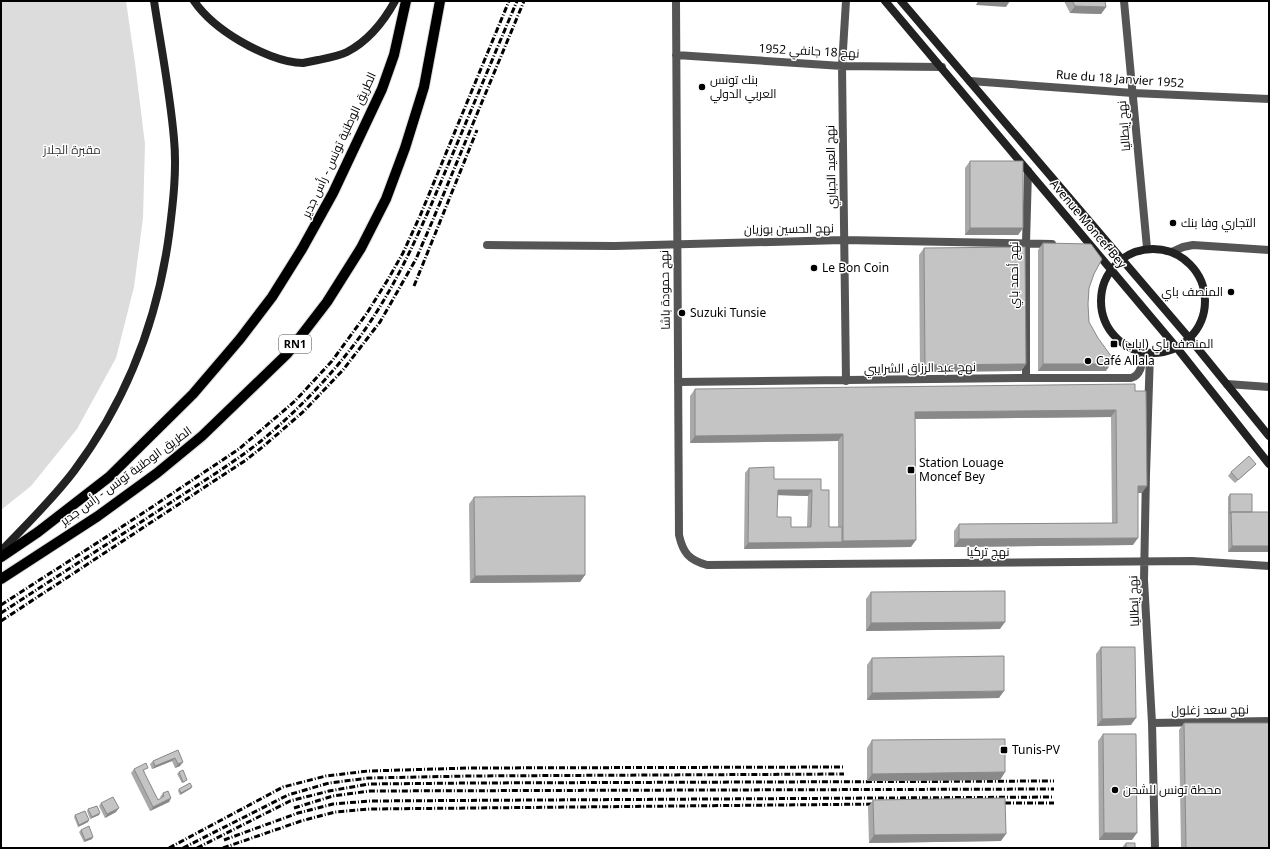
<svg xmlns="http://www.w3.org/2000/svg" width="1270" height="849" font-family="'Noto Sans',Cairo,sans-serif">
  <rect width="100%" height="100%" fill="#fff"/>
  <path fill="#dcdcdc" d="M1 1H126L135 63 145 144 143 218 134 287 116 358 77 429 31 486 1 510Z"/>
  <g fill="none" stroke-linecap="round" stroke-linejoin="round">
    <defs>
      <path id="primary" d="M1 557 38 532 109 477 193 394 240 339 272 297 302 249 333 193 382 89 394 55 406 1
        M1 579 98 516 157 473 202 436 287 354 327 302 361 248 386 199 405 148 424 87 440 1"/>
    </defs>
    <use href="#primary" stroke="#dbdbdb" stroke-width="12"/>
    <path stroke="#555" stroke-width="8" d="M676 1 679 535C683 553 689 560 707 565L1192 561 1269 566
      M846 1 842 66 846 381
      M1124 1 1147 248
      M676 55 842 66 942 67
      M970 81 1133 93 1269 99
      M487 245 615 246 843 240 1052 244
      M1172 252 1183 247 1193 245 1269 250
      M1150 354 1146 474 1144 580 1152 723 1155 848
      M1026 378V243L1028 171
      M678 382 1026 378H1131C1142 375 1142 362 1143 353
      M1227 384 1269 387
      M1152 723 1269 721"/>
    <path stroke="#222" stroke-width="8" d="M194 1C205 17 223 31 240 41 257 51 283 63 303 63 308 62 313 61 318 60 328 58 339 56 347 52 368 41 384 21 395 1
      M885 1 1177 348 1269 464
      M901 1 1190 339 1269 436
      M1101 301a52 52 0 1 1 104 0a52 52 0 1 1-104 0Z
      M1 551C26 525 52 500 74 471 127 400 157 323 169 235 173 204 177 170 174 139 170 92 161 47 154 1"/>
    <use href="#primary" stroke="#000" stroke-width="10"/>
    <path stroke="#000" stroke-width="3" stroke-dasharray="6 2 1 2" stroke-linecap="butt" d="M414 286 469 150 477 130
      M1 605 137 517 239 449 295 401 332 361 367 313 387 281 403 253 420 216 509 1
      M1 613C53 579 106 545 158 511 192 488 228 467 261 441 296 412 329 378 356 342 398 286 424 222 451 158 473 106 495 53 517 1
      M1 621 246 460 265 445 304 411 343 370 380 322 416 259 432 222 524 1
      M994 803H1054
      M294 808 333 796 370 791 1054 789
      M224 840 298 813 333 804 370 801 1054 797
      M169 848 283 787 326 776 368 771 470 768 845 767
      M183 848 288 795 329 783 369 778 469 776 844 774
      M197 848 290 801 329 791 369 784 470 783 1054 781
      M223 848 301 821 335 812 370 809 882 804"/>
  </g>
  <path fill="#a9a9a9" fill-rule="evenodd" d="M1064 1H1105L1106 7 1101 14 1070 13Z
    M970 161 1023 228 1018 235H965V168Z
    M1043 243 1094 274 1089 288 1088 304 1089 322 1106 371H1038V250Z
    M924 248 1026 364 1021 371 920 372 919 255Z
    M695 389 1135 391 1142 493H1138L1133 545 954 547V531L959 524 1112 523 1111 417 915 419 911 547 744 549 745 473 749 468 774 479 821 490 829 527H838V441L690 443V396ZM777 495 808 496 807 527H791L777 517Z
    M1256 464 1253 467 1235 483 1228 476 1231 472Z
    M1230 494 1252 512H1269L1228 552V497Z
    M474 497 585 575 580 582 470 583 469 504Z
    M871 592 1000 629 866 631V599Z
    M1101 647 1131 725 1097 726 1096 654Z
    M872 658 999 698 867 700V665Z
    M1184 723 1269 848H1181L1179 730Z
    M1103 734 1132 840H1099L1098 741Z
    M872 740 1005 772 1000 780 867 781V748Z
    M178 750 180 766 175 768 172 761 152 769 150 764 153 761Z
    M134 769 145 771 144 772 158 800 161 798 160 797 163 793 171 798 169 802 150 811 131 773Z
    M179 772 185 782 182 783 177 774Z
    M192 787 190 789 180 795 178 791 179 789Z
    M873 800 1001 841 869 843 868 807Z
    M101 803 116 812 105 818 99 806Z
    M88 809 99 815 90 819 87 811Z
    M75 815 88 822 78 827 74 817Z
    M81 830 92 839 84 842 79 832Z
    M1126 843 1135 848H1123V846Z"/>
  <path fill="#898989" d="M978 1H1010L1006 7 976 5Z
    M1075 6 1106 7 1101 14 1070 13Z
    M970 228H1023L1018 235H965Z
    M1026 364 1021 371 920 372 925 365Z
    M1043 364H1111L1106 371H1038Z
    M1116 410 1111 417 910 419 915 412Z
    M843 434 838 441 690 443 695 436Z
    M1138 486H1147L1142 493H1133Z
    M778 490H812L808 496 774 495Z
    M1138 538 1133 545 954 547 959 539Z
    M916 540 911 547 744 549 748 543 842 542 843 541Z
    M1232 546H1269V552H1228Z
    M585 575 580 582 470 583 475 576Z
    M1005 622 1000 629 866 631 871 623Z
    M1004 691 999 698 867 700 872 693Z
    M1136 718 1131 725 1097 726 1102 719Z
    M175 758 172 761 152 769 155 766Z
    M183 762 180 766 175 768 178 764Z
    M1005 772 1000 780 867 781 872 774Z
    M192 787 190 789 180 795 181 793Z
    M171 798 169 802 150 811 153 807Z
    M119 808 116 812 105 818 107 814Z
    M100 813 99 815 90 819 92 817Z
    M89 820 88 822 78 827 79 825Z
    M1104 833H1137L1132 840H1099Z
    M1006 834 1001 841 869 843 874 835Z
    M93 837 92 839 84 842 85 840Z"/>
  <path fill="#c4c4c4" stroke="#898989" fill-rule="evenodd" d="M1072 1H1105L1106 7 1075 6Z
    M970 161H1023V228H970Z
    M1043 243 1091 244 1102 259 1094 274 1089 288 1088 304 1089 322 1098 338 1111 356V364H1043Z
    M1025 247 1026 364 925 365 924 248Z
    M1135 384V391H1146L1147 486H1138V538L959 539V524L1117 523 1116 410 915 412 916 540 843 541V434L695 436V389Z
    M1249 456 1256 464 1238 480 1231 472Z
    M774 467V479H821V490H829V527H842V542L748 543 749 468ZM778 490H812L811 527H791V517H777Z
    M1230 494H1252V512H1231L1230 514Z
    M585 496V575L475 576 474 497Z
    M1231 512H1269V546H1232Z
    M1005 591V622L871 623V592Z
    M1101 647H1135L1136 718 1102 719Z
    M1004 656V691L872 693V658Z
    M1184 723H1269V848H1186Z
    M1103 734H1136L1137 833H1104Z
    M1005 739V772L872 774V740Z
    M178 750 183 762 178 764 175 758 155 766 153 761Z
    M146 763 148 768 143 770 158 800 164 796 163 793 168 791 171 798 153 807 134 769Z
    M183 770 187 780 183 782 179 772Z
    M190 783 192 787 181 793 179 789Z
    M113 797 119 808 107 814 101 803Z
    M1005 798 1006 834 874 835 873 800Z
    M97 806 100 813 92 817 88 809Z
    M85 811 89 820 79 825 75 815Z
    M89 826 93 837 85 840 81 830Z
    M1126 843H1135V848H1126Z"/>
  <g fill="#000" stroke="#fff" stroke-width="1.5">
    <circle cx="702" cy="87" r="4"/>
    <circle cx="1173" cy="223" r="4"/>
    <circle cx="814" cy="268" r="4"/>
    <circle cx="1231" cy="292" r="4"/>
    <circle cx="682" cy="313" r="4"/>
    <rect x="1110" y="340" width="8" height="8" rx="2"/>
    <circle cx="1088" cy="361" r="4"/>
    <rect x="907" y="466" width="8" height="8" rx="2"/>
    <rect x="1000" y="746" width="8" height="8" rx="2"/>
    <circle cx="1115" cy="790" r="4"/>
  </g>
  <g text-anchor="middle" stroke-width="3" stroke-linejoin="round" paint-order="stroke">
    <rect fill="#fff" stroke="#4c4c4c" stroke-width="1" x="279" y="335" width="32" height="18" rx="3"/>
    <g font-size="11" font-weight="bold" fill="#000">
      <text x="295" y="348">RN1</text>
    </g>
    <g font-size="12" fill="#000" stroke="#fff">
      <text transform="translate(809 51) rotate(3)" y="4">نهج 18 جانفي 1952</text>
      <text transform="translate(1120 79) rotate(4)" y="4">Rue du 18 Janvier 1952</text>
      <text transform="translate(1124 126) rotate(-95)" y="4">نهج إيطاليا</text>
      <text transform="translate(339 145) rotate(-65)" y="4">الطريق الوطنية تونس - رأس جدير</text>
      <text transform="translate(831 167) rotate(-91)" y="4">نهج العيد الجباري</text>
      <text transform="translate(1088 224) rotate(50)" y="4">Avenue Moncef Bey</text>
      <text transform="translate(789 229) rotate(-1)" y="4">نهج الحسين بوزيان</text>
      <text transform="translate(1014 275) rotate(-90)" y="4">نهج أحمد باي</text>
      <text transform="translate(665 290) rotate(-91)" y="4">نهج حمودة باشا</text>
      <text transform="translate(920 368) rotate(-1)" y="4">نهج عبد الرزاق الشرايبي</text>
      <text transform="translate(126 476) rotate(-36)" y="4">الطريق الوطنية تونس - رأس جدير</text>
      <text x="988" y="556">نهج تركيا</text>
      <text transform="translate(1134 601) rotate(-92)" y="4">نهج إيطاليا</text>
      <text transform="translate(1210 710) rotate(-1)" y="4">نهج سعد زغلول</text>
    </g>
    <g font-size="12" fill="#000" stroke="#fff" text-anchor="start">
      <text x="710" y="84">بنك تونس<tspan x="710" dy="14">العربي الدولي</tspan></text>
      <text x="1181" y="227">التجاري وفا بنك</text>
      <text x="822" y="272">Le Bon Coin</text>
      <text x="1223" y="296" text-anchor="end">المنصف باي</text>
      <text x="690" y="317">Suzuki Tunsie</text>
      <text x="1122" y="348">المنصف باي (إياب)</text>
      <text x="1096" y="365">Café Allala</text>
      <text x="919" y="467">Station Louage<tspan x="919" dy="14">Moncef Bey</tspan></text>
      <text x="1012" y="754">Tunis-PV</text>
      <text x="1123" y="794">محطة تونس للشحن</text>
    </g>
    <g font-size="12" fill="#333" stroke="#fff">
      <text x="72" y="154">مقبرة الجلاز</text>
    </g>
  </g>
  <rect width="1270" height="849" fill="none" stroke="#000000" stroke-width="4"/>
</svg>
